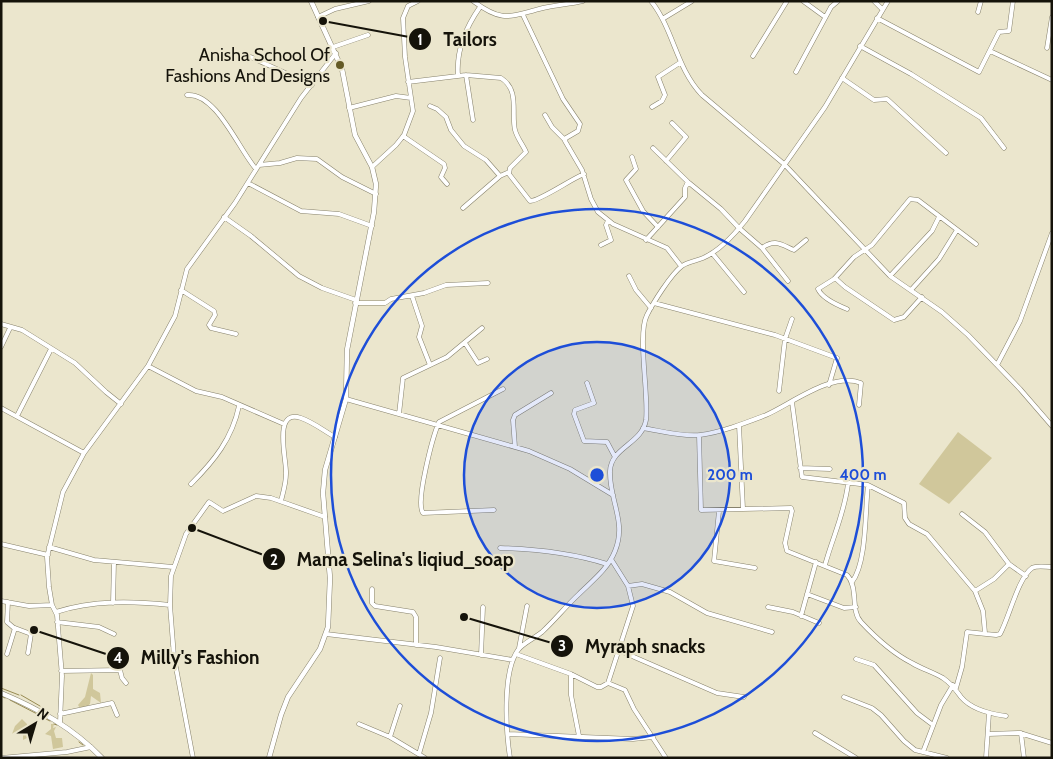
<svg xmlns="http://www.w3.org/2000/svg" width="1053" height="759" font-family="Cabin,sans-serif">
  <rect width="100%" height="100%" fill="#ebe6cd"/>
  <path fill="#d0c79b" d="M958 432 992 458 949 504 919 484Z
    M91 673 93 675V689L100 693 101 703 91 696 90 704 84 709 80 708 78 705 85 697Z
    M22 719 27 724V738L23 740V734H12L15 726Z
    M51 724H54L53 728 56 727 54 731 56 738H62L63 747 53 749 51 736 45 734 51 729Z"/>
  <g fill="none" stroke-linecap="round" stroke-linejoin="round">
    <path stroke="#988b53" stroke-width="1" d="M1 688 19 695
      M21 695 40 706
      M1 696 5 698
      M10 700 41 716
      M44 718 50 721
      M54 724 57 725
      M79 742 83 745"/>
    <defs>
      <path id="minor" d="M473 1C504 24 510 16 543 8 556 5 570 4 583 1
        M651 1C674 30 676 68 702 95L784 164 890 276 942 312 968 335 1020 389 1052 426
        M803 1 825 17
        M874 1 882 9
        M978 12 981 1
        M523 15 563 99 580 124 578 131 566 138 565 141 582 170 591 199 598 212 613 224 667 248 681 266
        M318 17 335 9 369 1
        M664 18 692 1
        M877 18 979 72 999 32 1009 31 1013 1
        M860 46 911 74 981 118 1004 148
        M333 47 368 35
        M1047 48 1052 17
        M990 51 1052 80
        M246 55 312 85
        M753 56 787 1
        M796 72 831 7 838 1
        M466 75 473 120
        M458 76C456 51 466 27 480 7
        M842 78 874 100 887 99 946 153
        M408 82 466 75 501 78C520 90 511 113 515 130 517 138 523 145 526 152L510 168 509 174 530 201C540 201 571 179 584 174
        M187 95C216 92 239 150 256 169
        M430 106 437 109 446 117 451 130 464 146 486 160 500 176
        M652 107 662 101 665 95 658 77 681 62
        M349 108 396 96 411 98
        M545 115 552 127 565 140
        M403 136 444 164 445 168 441 177 447 184
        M653 148 688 182 721 209 739 228 762 248 788 281
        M632 157 636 169 626 180 643 211 658 227
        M666 161 686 137 672 123
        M259 165 280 163 297 158 317 159 342 177 376 194
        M372 167 396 145 404 135 413 111 405 57 403 18 408 6 418 1
        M248 183 301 211 339 214 372 226
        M463 208 500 176 509 172
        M224 217 251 236 299 276 322 288 356 300
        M646 240 685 197V188L688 182
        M601 245 611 240 606 225 608 221
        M762 248C775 238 782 245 794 250L806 240
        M712 253 744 292
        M629 276 636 290 651 308
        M890 276 932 231 939 217
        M835 278 845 287 894 320 904 317 922 297
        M181 290 214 311 215 315 209 325 211 328 236 334
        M911 290 939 259 957 230
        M412 296 422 326 419 337 430 365
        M355 303H385L391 299 424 293 446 285 488 283
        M654 303 775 335 837 358 829 385
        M847 309C837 305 822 298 818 289L834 279 854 257 872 245 910 199 918 200 976 244
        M1 324 22 330 75 363 106 392 121 404
        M465 343 478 363 487 359
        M1 347 10 328
        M997 365 1020 321 1052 233
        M148 366 196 391 222 397 284 424
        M587 383 594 403 575 410 574 414 584 441 607 442 615 457
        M779 391 785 339 792 319
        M346 399 529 451 570 469 613 495
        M792 402 802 477 868 485 904 503 905 518 909 524 927 534 975 591 983 611 985 633
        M1 408 84 453
        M399 414 403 378 447 357 482 328
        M17 416 51 349
        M739 425 743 509
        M643 428C661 431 682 437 700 435 722 432 745 423 766 415 791 404 833 371 861 383L859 405
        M699 435 701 510 791 508 792 511 785 543 787 551 847 575C859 588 850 610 861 622 875 637 894 654 912 663 922 669 933 672 943 678 952 684 955 689 961 697 971 709 991 714 1006 716
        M515 447 513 420 515 415 551 393
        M800 468 830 469
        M191 484C214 461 232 439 239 406
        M281 501C283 493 286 483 286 474 287 461 272 408 301 418 313 422 324 431 335 437
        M494 510 423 513C415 502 433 436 439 422L503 389
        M719 511 714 561 755 568
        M962 514 985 532 1009 564 1026 576
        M1 544 48 555
        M49 547 94 560 173 567
        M500 548C536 549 572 553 607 564
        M825 565C833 536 844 515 848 484
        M852 582C867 563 865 510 868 485
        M628 586 642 584 670 592 707 613 772 632
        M372 589V603L375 606 413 612 416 617V645
        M975 591 994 579 1009 564
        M807 594 844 608 856 607
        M1 601 29 606 52 605
        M8 602 7 622 14 628
        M113 603 114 562
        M768 607 793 612 819 623
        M56 612C93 600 132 601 170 605
        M801 616 816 562
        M57 622 99 627 114 634
        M326 634 436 647 513 660
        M519 648 527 606
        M618 650 717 693 744 697
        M7 654 15 628 31 634 28 653
        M516 654 571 674 597 687H601L608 683 633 606 628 586 611 559
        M481 655 483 607
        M856 659 874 665 917 713 933 725
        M61 671 120 670 122 678 126 683
        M571 674V695L579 736
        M608 683 625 690 634 709 666 758
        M956 688 962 667 967 632 996 635 1000 634C1009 618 1018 578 1032 568 1037 565 1046 567 1052 567
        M844 697 872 708 881 715 904 741 915 750 947 758
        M60 714 112 703 117 715
        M60 722 62 676 57 615 52 605 49 587 47 557 63 492 84 453 148 366 175 316 187 269 235 203 301 98 336 53
        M359 724 390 737 425 758
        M815 733 856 758
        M1021 733 1024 758
        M508 734 633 739 653 737
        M988 734 1020 733 1052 743
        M390 737 400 706
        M923 752 941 705 953 685
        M419 754 431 713 440 658
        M1 758 67 752 91 747
        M193 758 174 657 170 605 171 576 186 534 209 502 223 511 256 496 271 498 325 517
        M510 758C506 732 502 672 518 650 523 643 535 638 542 632 555 620 566 606 579 594 592 581 608 569 615 551 627 522 609 500 610 471 611 447 642 444 646 420 649 395 637 334 647 315 653 303 671 274 682 266 687 262 696 261 703 258 719 251 734 235 745 221L825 107 888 1
        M986 758 989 713"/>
      <path id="tertiary" d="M1 693C39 709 73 728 102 758
        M269 758 281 715 288 697 320 649 328 627 330 578 323 493 325 470 346 399 347 350 374 212 376 184 372 167 355 135 342 69 311 1"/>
    </defs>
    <use href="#minor" stroke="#87826c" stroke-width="5"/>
    <use href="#tertiary" stroke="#87826c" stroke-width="5.5"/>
    <use href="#minor" stroke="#fff" stroke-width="4"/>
    <use href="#tertiary" stroke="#fff" stroke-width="4.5"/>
  </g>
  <circle cx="597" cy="475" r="133" fill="#1d4ed8" fill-opacity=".12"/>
  <g fill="none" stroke="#1d4ed8" stroke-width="2.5">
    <circle cx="597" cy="475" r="133"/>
    <circle cx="597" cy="475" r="266"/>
  </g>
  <circle fill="#645a26" stroke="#ebe6cd" stroke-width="2" cx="340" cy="65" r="5"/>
  <g text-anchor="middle" stroke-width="4.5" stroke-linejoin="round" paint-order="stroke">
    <g font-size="18" fill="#15130a" stroke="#ebe6cd" text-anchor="end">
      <text x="330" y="61">Anisha School Of<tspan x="330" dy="21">Fashions And Designs</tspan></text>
    </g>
  </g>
  <circle cx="597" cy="475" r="8" fill="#1d4ed8" stroke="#ebe6cd" stroke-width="2.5"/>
  <g font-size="15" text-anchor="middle" font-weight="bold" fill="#1d4ed8" stroke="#ebe6cd" stroke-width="4.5" stroke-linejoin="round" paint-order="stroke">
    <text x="730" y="480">200 m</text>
    <text x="863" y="480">400 m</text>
  </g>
  <path fill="none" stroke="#15130a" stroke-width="2" d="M323 21L420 39M192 528L274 559M464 617L562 646M34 630L118 658"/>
  <g fill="#15130a" stroke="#ebe6cd" stroke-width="2">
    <circle cx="323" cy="21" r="5"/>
    <circle cx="192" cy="528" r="5"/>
    <circle cx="464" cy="617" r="5"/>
    <circle cx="34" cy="630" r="5"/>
    <circle cx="420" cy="39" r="12"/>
    <circle cx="274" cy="559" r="12"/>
    <circle cx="562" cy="646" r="12"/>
    <circle cx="118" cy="658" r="12"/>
  </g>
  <g font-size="15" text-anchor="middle" font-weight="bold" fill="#fff">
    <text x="420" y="45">1</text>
    <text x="274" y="565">2</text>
    <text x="562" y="651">3</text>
    <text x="118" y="663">4</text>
  </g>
  <g font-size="19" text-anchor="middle" font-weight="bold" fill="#15130a" stroke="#ebe6cd" stroke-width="4.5" stroke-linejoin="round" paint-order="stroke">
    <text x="470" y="46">Tailors</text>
    <text x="405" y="566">Mama Selina's liqiud_soap</text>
    <text x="645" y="653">Myraph snacks</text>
    <text x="200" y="664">Milly's Fashion</text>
  </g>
  <rect width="1053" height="759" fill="none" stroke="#15130a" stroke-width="5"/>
  <g transform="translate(35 724) rotate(38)" stroke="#ebe6cd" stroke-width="4" paint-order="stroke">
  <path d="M0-4L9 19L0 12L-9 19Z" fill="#15130a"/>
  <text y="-8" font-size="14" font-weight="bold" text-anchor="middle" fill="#15130a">N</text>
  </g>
</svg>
